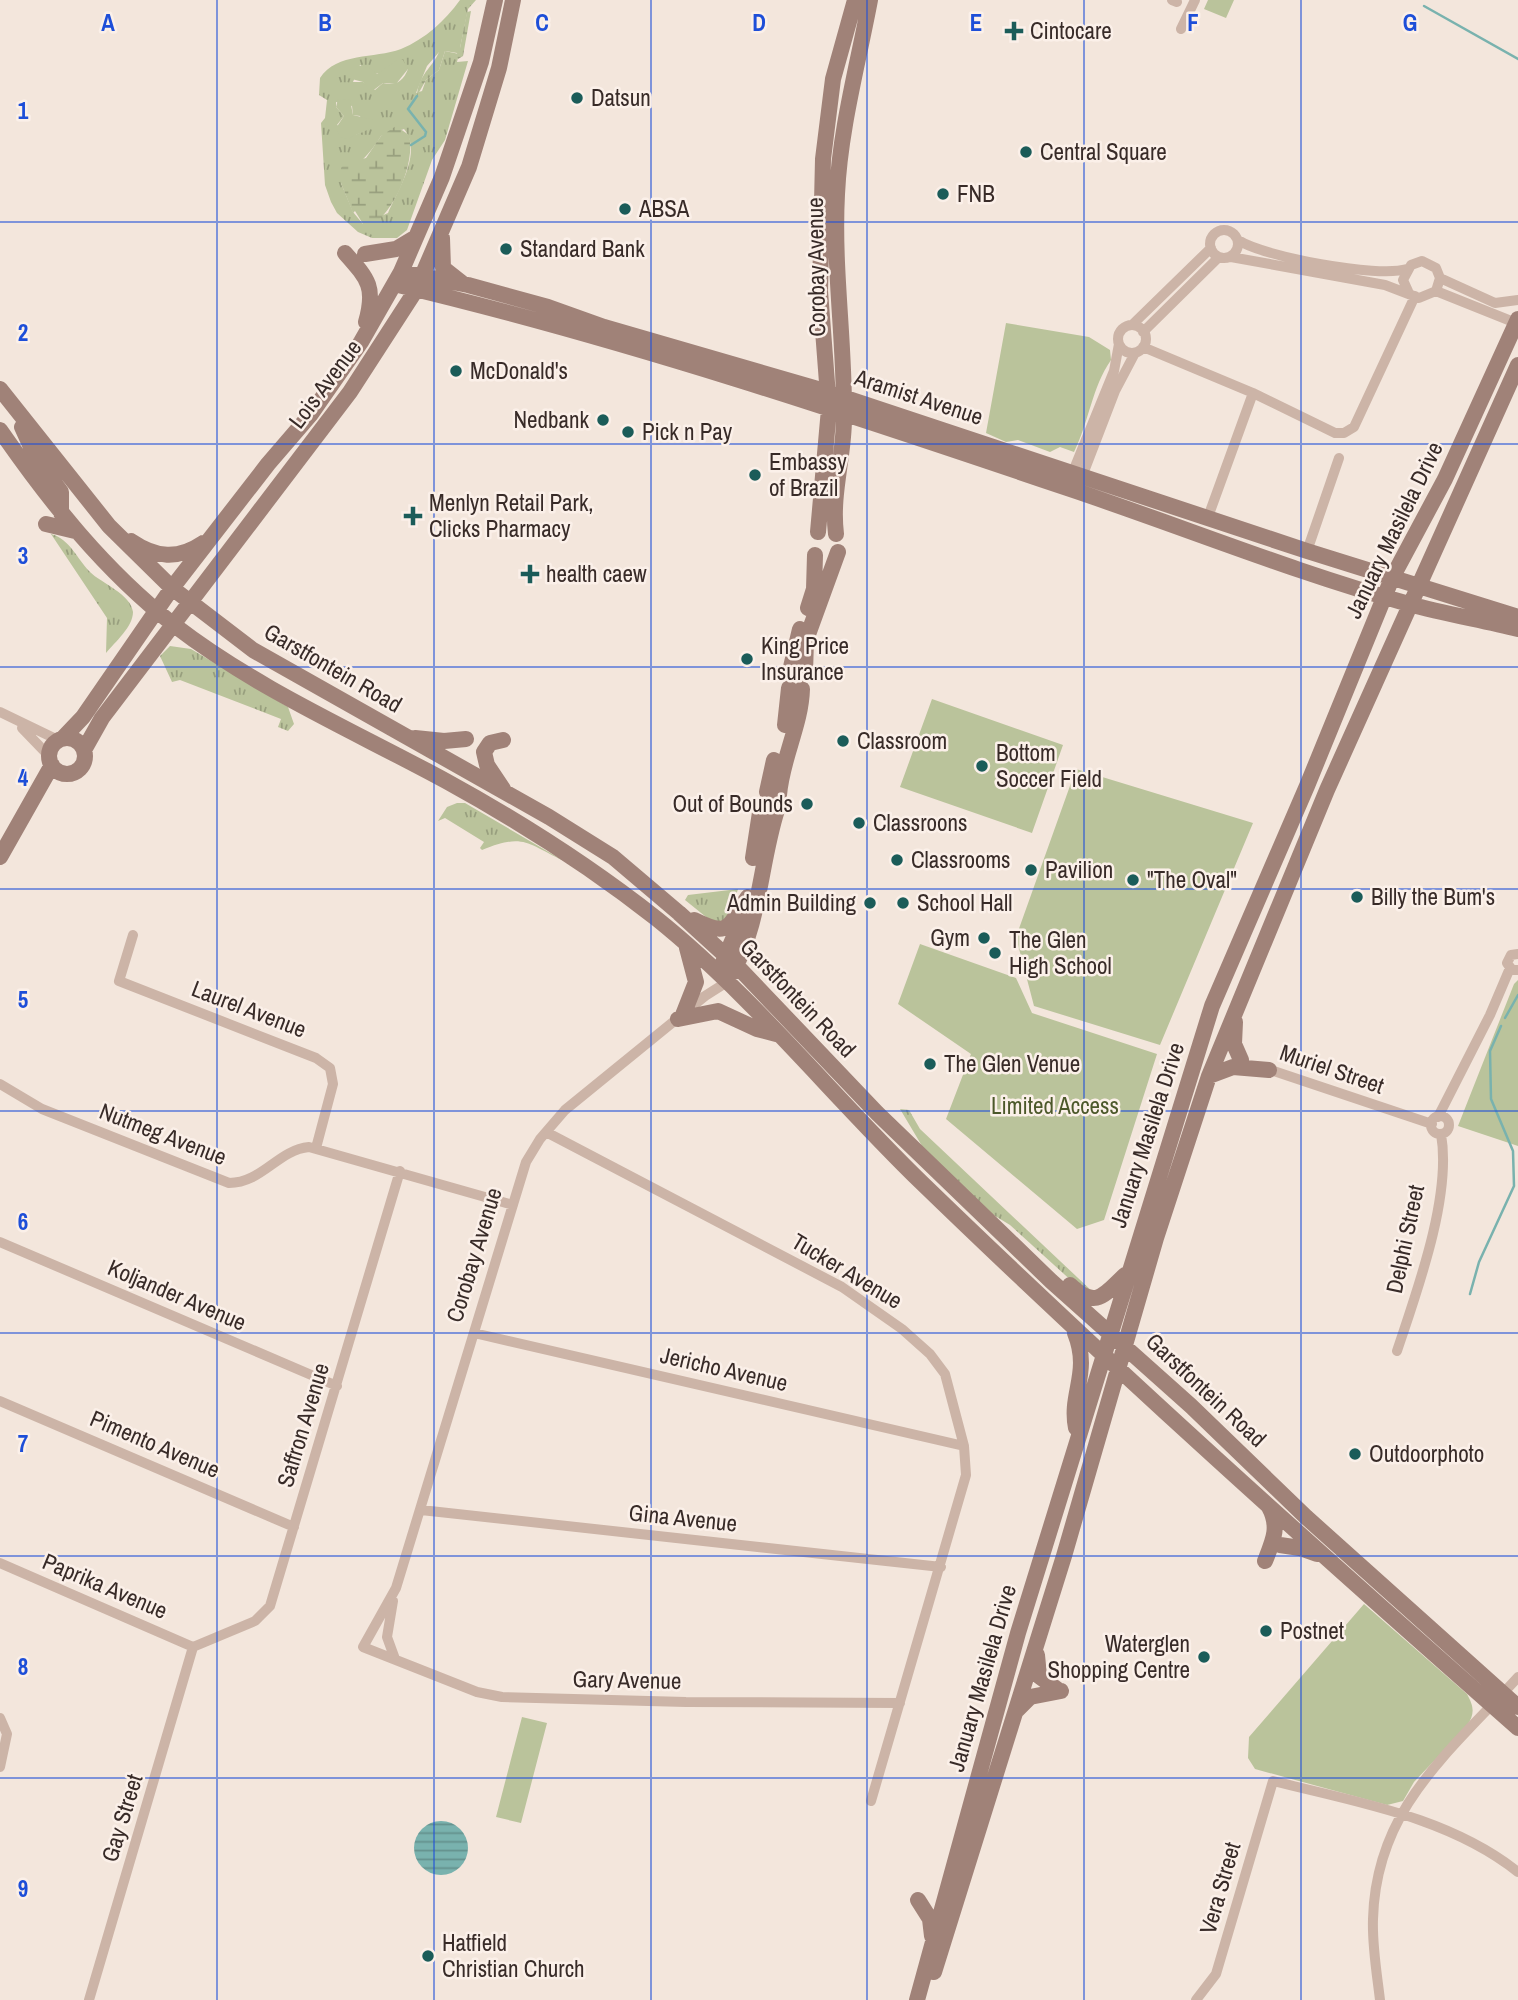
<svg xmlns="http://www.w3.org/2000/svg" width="1518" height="2000" font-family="'Archivo Narrow',sans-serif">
  <defs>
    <pattern id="grass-tufts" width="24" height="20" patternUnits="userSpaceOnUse" patternTransform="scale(1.75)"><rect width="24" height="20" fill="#bac39b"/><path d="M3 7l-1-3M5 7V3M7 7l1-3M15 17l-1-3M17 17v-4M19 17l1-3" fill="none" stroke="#989f7e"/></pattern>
    <pattern id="wetland-marsh" width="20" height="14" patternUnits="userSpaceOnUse" patternTransform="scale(1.75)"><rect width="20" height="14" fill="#bac39b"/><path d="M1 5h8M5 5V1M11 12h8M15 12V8" fill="none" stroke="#989f7e"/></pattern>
    <pattern id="water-rules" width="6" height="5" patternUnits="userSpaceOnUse" patternTransform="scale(1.75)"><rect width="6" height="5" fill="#79b2ae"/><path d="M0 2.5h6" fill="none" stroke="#64918e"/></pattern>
  </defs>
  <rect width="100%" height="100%" fill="#f3e6dc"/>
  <path fill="url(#grass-tufts)" fill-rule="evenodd" d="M460 0H476L468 9 460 48 440 51 427 66 416 93 422 91 426 80 439 70 445 51 459 54 457 62 468 61 445 140 432 160 407 230 397 238H372L358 232 337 213 331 202 325 185 321 123 325 118 327 100 319 95 320 78C337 52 374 59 401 49 425 39 445 21 460 0ZM360 65 374 74 408 69C403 82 395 86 383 83L375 90 363 82H353ZM336 102 352 106 353 115 360 116 364 131 355 135 337 125 344 116 336 107ZM404 129C423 152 398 190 388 213L363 224 353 212 341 183C355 166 370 155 381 136Z
    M51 534C70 539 77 559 90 572 101 583 131 594 133 612 133 627 115 642 106 653L107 618Z
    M170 646 191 649 288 707 294 724 288 731 278 727 281 719 180 680 172 682 160 656Z
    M457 803H465L564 861C526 843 524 833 482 850L480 848 484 842 445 818 438 821 447 807Z
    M738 889 730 915 722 922 711 921 685 900 688 895Z
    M900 1109 909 1110 920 1129 1095 1294H1086L1010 1225 987 1211 925 1151Z"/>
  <path fill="url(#wetland-marsh)" d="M471 11 463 56 458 59 457 53 445 51 439 70 426 80 417 96C418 72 438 64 440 47L460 48 467 12Z
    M396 126 409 135C416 162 394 214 370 226L363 224 355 211 353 213 341 183V168L346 163 366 158 381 136Z"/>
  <path fill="#bac39b" d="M1208 0H1234L1226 18 1204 9Z
    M397 60H403L408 69 396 84 383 83 371 92 363 82 348 78V71L353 66H367L377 74Z
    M338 99 350 100 353 115 374 120V127L347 139 340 137 336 128 344 116 336 107Z
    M1006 323 1089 337 1110 350 1111 360C1092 387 1089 422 1074 452L1060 447 1050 452 1018 440 1006 442 986 433Z
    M932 699 1063 745 1032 833 900 787Z
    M1076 769 1253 823 1160 1045 1034 1006 1016 937Z
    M920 944 1016 978 1032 1013 1157 1054 1104 1220 1077 1229 946 1119 971 1054 898 1004Z
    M1518 980V1146L1458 1126 1514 984Z
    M1364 1604 1467 1694C1474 1707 1475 1713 1467 1726L1414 1782 1403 1801 1387 1805 1255 1769 1248 1758 1249 1737Z
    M522 1717 547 1723 521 1823 496 1817Z"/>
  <path fill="url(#water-rules)" d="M414 1848a27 27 0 1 1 54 0a27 27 0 1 1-54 0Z"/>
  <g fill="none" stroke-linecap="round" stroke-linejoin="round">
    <path stroke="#79b2ae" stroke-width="2.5" d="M1424 6 1518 59
      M411 145 425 136 426 132 408 109 417 96
      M1505 1018 1518 995
      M1470 1294 1479 1262 1514 1186 1513 1151 1491 1099 1490 1051 1501 1026"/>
    <path stroke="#ccb4a7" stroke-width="10" d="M1172 0 1177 2
      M1181 29 1195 0
      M1210 244a14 14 0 1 1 28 0a14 14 0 1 1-28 0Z
      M1238 240C1264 257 1377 278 1407 269
      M1231 257 1385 285 1419 298 1436 291 1440 278 1436 268 1422 261 1411 265 1403 280 1408 291
      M1440 278 1495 303 1518 300
      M1436 291 1516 323
      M1132 325 1211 248
      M1118 339a14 14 0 1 1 28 0a14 14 0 1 1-28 0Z
      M1143 332 1219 257
      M1143 347 1253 393 1335 433H1344L1354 427 1415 296
      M1070 479 1114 371 1119 344
      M1080 482 1115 391 1135 353
      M1208 517 1253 393
      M1307 551 1339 458
      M0 712 58 740
      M22 728 49 756
      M133 935 119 981 316 1058 330 1068 333 1084 316 1148
      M1518 954 1511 955 1507 963 1512 970H1518
      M727 982 705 996 565 1110 540 1139 526 1162 396 1588 363 1647 477 1692 502 1697 686 1702 900 1703
      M1265 1068 1432 1124
      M0 1084 42 1109 229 1183C262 1183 278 1150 309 1147L513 1205
      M1431 1125a9 9 0 1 1 18 0a9 9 0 1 1-18 0Z
      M1438 1117 1490 1015 1510 968
      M546 1132 842 1287 902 1329 930 1354 945 1374 964 1446 966 1475 871 1801
      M0 1242 337 1386
      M474 1333 964 1446
      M1397 1351C1417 1291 1452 1196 1441 1134
      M0 1401 294 1527
      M421 1510 941 1567
      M0 1563 193 1647
      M393 1601 387 1637 395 1659
      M193 1647 255 1621 270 1606 400 1171
      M0 1718 7 1734 0 1767
      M89 2000 193 1647
      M1196 2000 1216 1974 1273 1781C1356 1802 1449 1817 1518 1872
      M1380 2000C1377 1974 1372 1946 1373 1919 1376 1808 1449 1753 1518 1677"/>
    <path stroke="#a08278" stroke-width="16" d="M442 238 443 268 462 283
      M345 253C368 279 376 287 366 322
      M365 254 396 249 416 237
      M401 272 468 285 548 307 604 327 828 392 1307 551 1518 617
      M394 284C622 338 846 413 1067 488 1181 526 1293 572 1409 604 1445 614 1482 620 1518 629
      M0 389 109 526 172 588 253 650 549 817 613 857 679 913 736 965 877 1113 1051 1281 1191 1406 1306 1517 1518 1707
      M22 427 36 458 61 492V513
      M0 430C50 502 104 570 174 625 257 689 354 731 446 781 519 821 591 867 657 919 754 997 832 1096 922 1183 1115 1370 1316 1550 1518 1728
      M46 524 75 531
      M818 532 829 409 820 291 823 159 833 79 855 0
      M836 534C831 494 844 458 844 418 845 343 833 269 837 194 840 129 858 64 870 0
      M131 541C156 558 178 560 203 543
      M808 608 814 589 815 555
      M790 671 800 629
      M805 673 806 640 838 552
      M785 725 789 688
      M63 738 83 717 172 588 268 464 311 414 361 342 401 272 442 177 481 62 495 0
      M415 738 444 741 466 739
      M49 756a18 18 0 1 1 36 0a18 18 0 1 1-36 0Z
      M84 750 102 718 350 392 416 290 469 167 499 68 513 0
      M503 789 487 765 484 752 490 743 503 740
      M767 792 774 760
      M779 795C782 758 801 725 802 689
      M0 857 52 765
      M753 858 761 806
      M694 920C732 939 728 925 748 897
      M722 965 742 918
      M732 973C760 924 760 863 777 810
      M683 1015 696 982 687 948
      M678 1019 718 1011 757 1029 780 1035
      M1235 1022 1234 1044 1241 1060
      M1209 1076 1233 1067 1269 1070
      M1070 1285C1096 1310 1104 1295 1125 1275
      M1075 1333C1091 1373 1069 1393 1076 1428
      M1280 1545 1300 1548 1317 1554
      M1265 1561C1273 1541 1280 1527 1269 1507
      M1037 1655 1039 1676 1058 1690
      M1017 1710 1030 1697 1061 1691
      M918 1900 930 1919 932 1936
      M934 1972 1064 1556 1156 1238 1209 1076 1327 790 1518 365
      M917 2000 1018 1633 1212 1006 1307 786 1392 578 1445 479 1518 319"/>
  </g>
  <path fill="none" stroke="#1d4ed8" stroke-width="2" stroke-opacity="0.55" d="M217 0V2000M434 0V2000M651 0V2000M867 0V2000M1084 0V2000M1301 0V2000M0 222H1518M0 444H1518M0 667H1518M0 889H1518M0 1111H1518M0 1333H1518M0 1556H1518M0 1778H1518"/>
  <g fill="#1b5c59" stroke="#fbf0e9" stroke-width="2.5">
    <path d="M1010.5 20.5h7v7h7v7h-7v7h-7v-7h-7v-7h7z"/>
    <circle cx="577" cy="98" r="7"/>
    <circle cx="1026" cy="152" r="7"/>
    <circle cx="943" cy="194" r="7"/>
    <circle cx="625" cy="209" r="7"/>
    <circle cx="506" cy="249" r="7"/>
    <circle cx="456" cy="371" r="7"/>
    <circle cx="603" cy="420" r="7"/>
    <circle cx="628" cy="432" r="7"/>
    <circle cx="755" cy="475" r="7"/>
    <path d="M409.5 505.5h7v7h7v7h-7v7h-7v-7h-7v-7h7z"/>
    <path d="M526.5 563.5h7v7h7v7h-7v7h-7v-7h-7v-7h7z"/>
    <circle cx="747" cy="659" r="7"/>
    <circle cx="843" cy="741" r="7"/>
    <circle cx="982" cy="766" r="7"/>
    <circle cx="807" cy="804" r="7"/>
    <circle cx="859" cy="823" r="7"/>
    <circle cx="897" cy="860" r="7"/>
    <circle cx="1031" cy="870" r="7"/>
    <circle cx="1133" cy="880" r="7"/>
    <circle cx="1357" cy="897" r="7"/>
    <circle cx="870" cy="903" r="7"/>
    <circle cx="903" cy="903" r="7"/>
    <circle cx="984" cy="938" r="7"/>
    <circle cx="995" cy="953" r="7"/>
    <circle cx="930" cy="1064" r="7"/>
    <circle cx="1355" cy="1454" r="7"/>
    <circle cx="1266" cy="1631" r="7"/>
    <circle cx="1204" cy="1657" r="7"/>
    <circle cx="428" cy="1956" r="7"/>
  </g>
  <g text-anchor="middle" stroke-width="5" stroke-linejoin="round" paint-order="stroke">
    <g font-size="23" fill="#382b28" stroke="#fbf0e9" text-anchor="start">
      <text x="1030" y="39">Cintocare</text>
      <text x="591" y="106">Datsun</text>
      <text x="1040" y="160">Central Square</text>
      <text x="957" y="202">FNB</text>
      <text x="639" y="217">ABSA</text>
      <text x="520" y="257">Standard Bank</text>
      <text x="470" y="379">McDonald's</text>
      <text x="589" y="428" text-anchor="end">Nedbank</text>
      <text x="642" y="440">Pick n Pay</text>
      <text x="769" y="470">Embassy<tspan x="769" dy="26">of Brazil</tspan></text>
      <text x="429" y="511">Menlyn Retail Park,<tspan x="429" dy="26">Clicks Pharmacy</tspan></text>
      <text x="546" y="582">health caew</text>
      <text x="761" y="654">King Price<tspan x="761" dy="26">Insurance</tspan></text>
      <text x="857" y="749">Classroom</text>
      <text x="996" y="761">Bottom<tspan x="996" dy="26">Soccer Field</tspan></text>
      <text x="793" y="812" text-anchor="end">Out of Bounds</text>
      <text x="873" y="831">Classroons</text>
      <text x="911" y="868">Classrooms</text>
      <text x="1045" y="878">Pavilion</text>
      <text x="1147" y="888">"The Oval"</text>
      <text x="1371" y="905">Billy the Bum's</text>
      <text x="856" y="911" text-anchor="end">Admin Building</text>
      <text x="917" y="911">School Hall</text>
      <text x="970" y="946" text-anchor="end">Gym</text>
      <text x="1009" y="948">The Glen<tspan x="1009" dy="26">High School</tspan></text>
      <text x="944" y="1072">The Glen Venue</text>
      <text x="1369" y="1462">Outdoorphoto</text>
      <text x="1280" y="1639">Postnet</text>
      <text x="1190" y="1652" text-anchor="end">Waterglen<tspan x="1190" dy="26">Shopping Centre</tspan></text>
      <text x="442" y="1951">Hatfield<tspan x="442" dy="26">Christian Church</tspan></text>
    </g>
    <g font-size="23" fill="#382b28" stroke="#fbf0e9">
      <text transform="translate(816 267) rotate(-91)" y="8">Corobay Avenue</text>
      <text transform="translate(325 384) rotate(-53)" y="8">Lois Avenue</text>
      <text transform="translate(919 397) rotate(18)" y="8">Aramist Avenue</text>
      <text transform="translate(1394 530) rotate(-64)" y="8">January Masilela Drive</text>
      <text transform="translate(333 668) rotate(30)" y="8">Garstfontein Road</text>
      <text transform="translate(798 998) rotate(46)" y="8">Garstfontein Road</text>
      <text transform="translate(249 1009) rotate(21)" y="8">Laurel Avenue</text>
      <text transform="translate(1332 1069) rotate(19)" y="8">Muriel Street</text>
      <text transform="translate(163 1134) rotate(21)" y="8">Nutmeg Avenue</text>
      <text transform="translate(1147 1135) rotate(-72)" y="8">January Masilela Drive</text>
      <text transform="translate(1405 1239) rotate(-78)" y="8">Delphi Street</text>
      <text transform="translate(474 1255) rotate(-73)" y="8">Corobay Avenue</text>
      <text transform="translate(847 1271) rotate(31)" y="8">Tucker Avenue</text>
      <text transform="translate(177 1295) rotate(23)" y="8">Koljander Avenue</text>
      <text transform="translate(724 1369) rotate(13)" y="8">Jericho Avenue</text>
      <text transform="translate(1206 1390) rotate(43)" y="8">Garstfontein Road</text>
      <text transform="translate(303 1425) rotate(-73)" y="8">Saffron Avenue</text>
      <text transform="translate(155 1444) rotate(23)" y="8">Pimento Avenue</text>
      <text transform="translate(683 1518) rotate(6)" y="8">Gina Avenue</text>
      <text transform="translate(105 1586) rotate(23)" y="8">Paprika Avenue</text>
      <text transform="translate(982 1678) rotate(-74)" y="8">January Masilela Drive</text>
      <text transform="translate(627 1680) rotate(1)" y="8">Gary Avenue</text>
      <text transform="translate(122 1818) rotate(-73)" y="8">Gay Street</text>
      <text transform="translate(1220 1888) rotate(-74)" y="8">Vera Street</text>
    </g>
    <g font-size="23" fill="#4c582a" stroke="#fbf0e9">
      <text x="1055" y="1114">Limited Access</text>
    </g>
  </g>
  <g font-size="23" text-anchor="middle" font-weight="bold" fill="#1d4ed8" stroke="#fbf0e9" stroke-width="5" stroke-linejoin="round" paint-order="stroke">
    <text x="108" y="31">A</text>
    <text x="325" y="31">B</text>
    <text x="542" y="31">C</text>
    <text x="759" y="31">D</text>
    <text x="976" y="31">E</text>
    <text x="1193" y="31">F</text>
    <text x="1410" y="31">G</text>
    <text x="23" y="119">1</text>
    <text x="23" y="341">2</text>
    <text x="23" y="564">3</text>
    <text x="23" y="786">4</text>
    <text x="23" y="1008">5</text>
    <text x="23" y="1230">6</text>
    <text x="23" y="1452">7</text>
    <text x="23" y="1675">8</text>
    <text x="23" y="1897">9</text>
  </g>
</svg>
